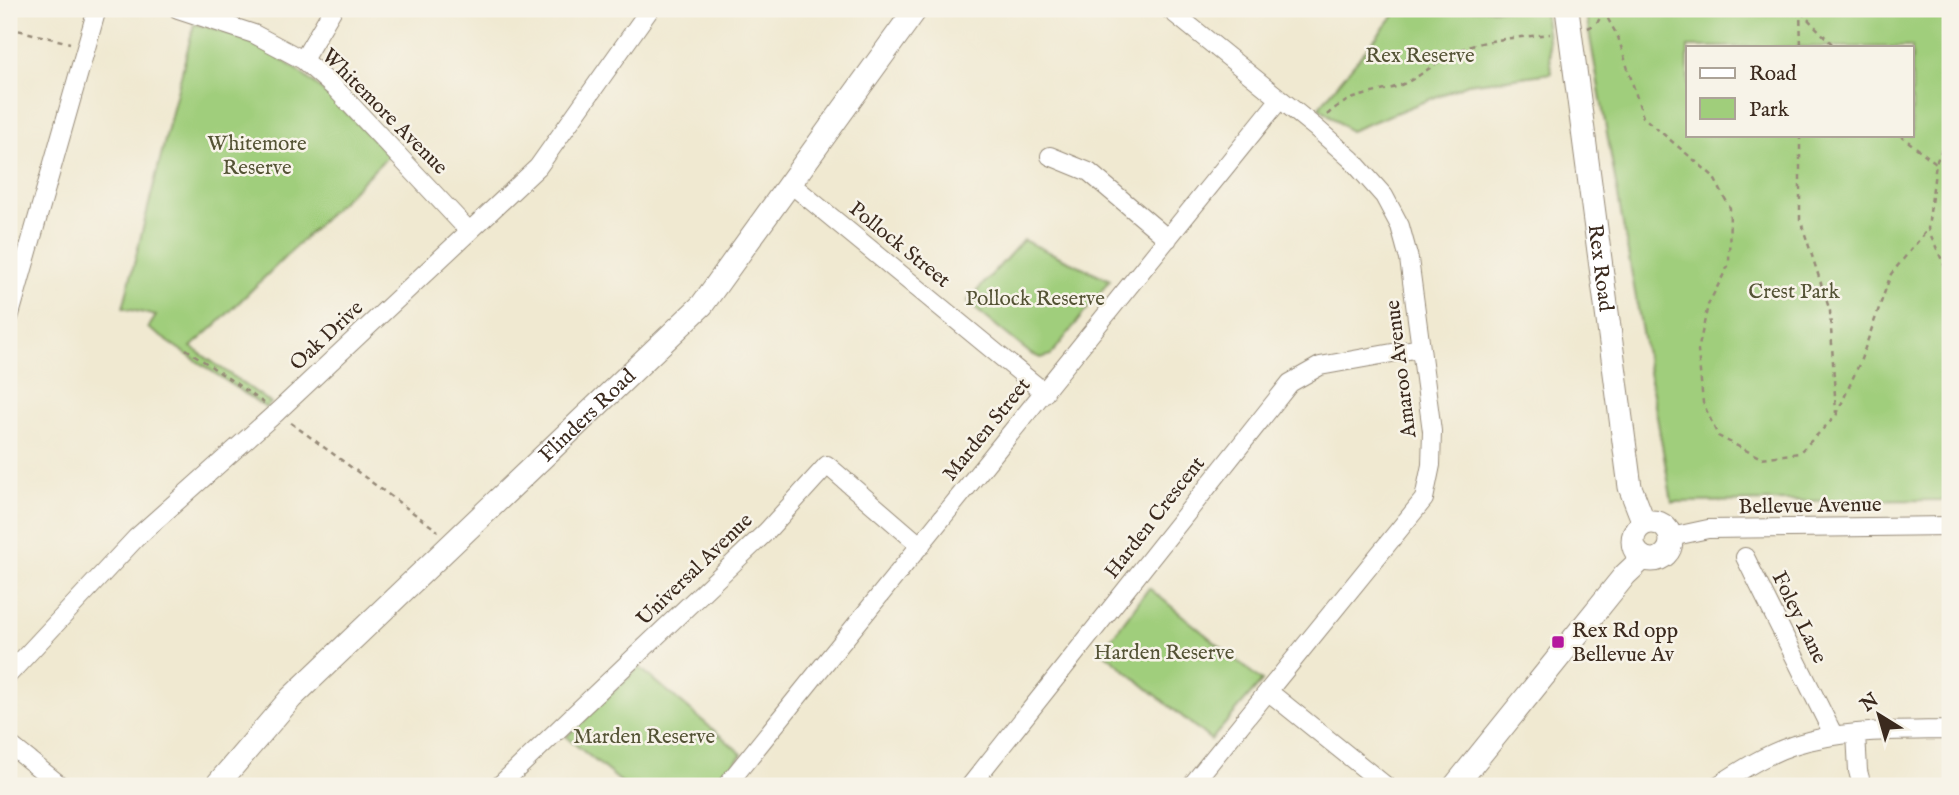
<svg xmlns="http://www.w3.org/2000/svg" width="1959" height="795" font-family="'IM FELL English',serif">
  <rect width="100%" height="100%" fill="#f7f3e8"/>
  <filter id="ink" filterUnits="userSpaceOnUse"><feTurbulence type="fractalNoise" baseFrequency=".0143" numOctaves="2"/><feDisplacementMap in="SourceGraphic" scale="14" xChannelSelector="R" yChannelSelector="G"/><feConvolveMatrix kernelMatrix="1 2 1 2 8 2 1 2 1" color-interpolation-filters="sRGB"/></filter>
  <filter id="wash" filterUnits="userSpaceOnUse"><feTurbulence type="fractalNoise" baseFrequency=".00686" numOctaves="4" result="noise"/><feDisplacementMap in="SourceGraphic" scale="28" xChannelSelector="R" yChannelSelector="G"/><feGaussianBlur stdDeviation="1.57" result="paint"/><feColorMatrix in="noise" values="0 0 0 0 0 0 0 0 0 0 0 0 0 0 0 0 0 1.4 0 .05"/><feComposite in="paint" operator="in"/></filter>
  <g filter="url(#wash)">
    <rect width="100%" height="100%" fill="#f0e9d1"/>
    <path fill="#a0ce7b" stroke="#6e7c4c" stroke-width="2" fill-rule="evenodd" d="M1399 9H1544L1552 73 1468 84 1350 131 1319 107Z
      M1585 9H1950V500L1672 502ZM1688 47H1912V135H1688Z
      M194 24C280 40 330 97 389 155L218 323 191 347 271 403 266 408 148 328 156 316 123 308Z
      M1023 240 1110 280 1051 355 1041 358 1031 354 967 302Z
      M1149 588 1262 681 1211 740 1102 651Z
      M639 667 742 754 714 786H626L566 737Z"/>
  </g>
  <g filter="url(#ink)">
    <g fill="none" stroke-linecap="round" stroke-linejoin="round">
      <defs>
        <path id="minor" d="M178 9 254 34 303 60 336 89 469 231
          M1169 9 1316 128 1351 159 1384 196 1400 226 1409 259 1432 431 1431 465 1424 499 1191 786
          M303 60 333 9
          M1050 156 1089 172 1168 239
          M791 184 1045 393
          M9 318 97 9
          M1671 537 1708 529 1950 526
          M1745 557 1834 736
          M9 674 136 538 277 412 538 167 650 9
          M1269 692 1386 786
          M1856 733 1858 771 1862 786
          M9 744 61 786
          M499 786 767 531 827 465 921 546
          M726 786 1280 99
          M970 786 1290 383 1320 366 1420 348
          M1717 786C1741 770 1766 754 1794 745 1844 729 1898 731 1950 730"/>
        <g id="tertiary">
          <path id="s1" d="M1567 9 1630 487 1644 523"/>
          <circle cx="1652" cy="541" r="19"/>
          <path id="s2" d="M216 786 291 698 702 305 916 9"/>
          <path d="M1455 786 1625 575 1643 558"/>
        </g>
      </defs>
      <use href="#minor" stroke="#968a78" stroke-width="20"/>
      <use href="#tertiary" stroke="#968a78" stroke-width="25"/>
      <path stroke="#968a78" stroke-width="2.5" stroke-dasharray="5 5" stroke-linecap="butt" d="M1800 9 1801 47
        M1603 10 1618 37 1643 117 1713 176 1730 208 1729 264 1708 305 1698 351 1703 403 1718 436 1761 458 1799 453 1836 416 1860 362 1891 274 1928 229
        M1801 12 1835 47
        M9 28 70 43
        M1588 28C1599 23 1600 20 1602 9
        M1327 115C1349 93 1375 95 1401 85 1421 77 1436 61 1456 52 1484 38 1519 38 1550 34
        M1950 130 1936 163 1928 229 1950 278
        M1800 135V219L1830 311 1836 413
        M1900 135 1936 163
        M186 349 264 403
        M291 423 438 531"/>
      <use href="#minor" stroke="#fff" stroke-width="18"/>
      <use href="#tertiary" stroke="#fff" stroke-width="23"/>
    </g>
  </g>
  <rect fill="#b5179e" stroke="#f7f3e8" stroke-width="2.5" x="1551" y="635" width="14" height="14" rx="3.5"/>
  <g text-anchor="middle" stroke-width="5" stroke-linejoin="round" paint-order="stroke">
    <g font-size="21" fill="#545335" stroke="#f7f3e8">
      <text x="1420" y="62">Rex Reserve</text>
      <text x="257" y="150">Whitemore<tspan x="257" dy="24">Reserve</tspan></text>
      <text x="1794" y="298">Crest Park</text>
      <text x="1035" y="305">Pollock Reserve</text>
      <text x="1164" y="659">Harden Reserve</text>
      <text x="644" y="743">Marden Reserve</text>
    </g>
    <g font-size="21" fill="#3b2a1e" stroke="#f7f3e8">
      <text transform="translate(385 111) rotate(45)" y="7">Whitemore Avenue</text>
      <text transform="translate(900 244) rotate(39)" y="7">Pollock Street</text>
      <text dy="7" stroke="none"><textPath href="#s1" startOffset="261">Rex Road</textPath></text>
      <text transform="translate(326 335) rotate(-43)" y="7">Oak Drive</text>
      <text transform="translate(1400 369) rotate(-97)" y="7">Amaroo Avenue</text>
      <text dy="7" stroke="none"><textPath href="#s2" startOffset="525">Flinders Road</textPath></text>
      <text transform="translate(986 429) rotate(-51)" y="7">Marden Street</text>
      <text transform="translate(1810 505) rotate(-1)" y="7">Bellevue Avenue</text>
      <text transform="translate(1154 517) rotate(-52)" y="7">Harden Crescent</text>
      <text transform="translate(694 569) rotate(-44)" y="7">Universal Avenue</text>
      <text transform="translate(1800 617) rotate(64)" y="7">Foley Lane</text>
    </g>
    <g font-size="21" fill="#3b2a1e" stroke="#f7f3e8" text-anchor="start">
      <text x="1572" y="637">Rex Rd opp<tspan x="1572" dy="24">Bellevue Av</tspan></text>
    </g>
  </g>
  <rect width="1959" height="795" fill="none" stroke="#f7f3e8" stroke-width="35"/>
  <rect x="1686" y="46" width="228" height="91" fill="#f7f3e8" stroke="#aca397" stroke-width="2"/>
  <rect x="1700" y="68" width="35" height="10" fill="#ffffff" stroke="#aca397" stroke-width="2"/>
  <text x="1749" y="80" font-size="21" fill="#3b2a1e">Road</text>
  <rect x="1700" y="98" width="35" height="21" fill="#a0ce7b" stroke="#aca397" stroke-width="2"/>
  <text x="1749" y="116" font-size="21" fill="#3b2a1e">Park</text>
  <g transform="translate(1879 715) rotate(323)" stroke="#f7f3e8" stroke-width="5" paint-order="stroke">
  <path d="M0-5L12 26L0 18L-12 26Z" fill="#3b2a1e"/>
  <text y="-10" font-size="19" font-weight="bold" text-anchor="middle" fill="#3b2a1e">N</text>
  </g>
</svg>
